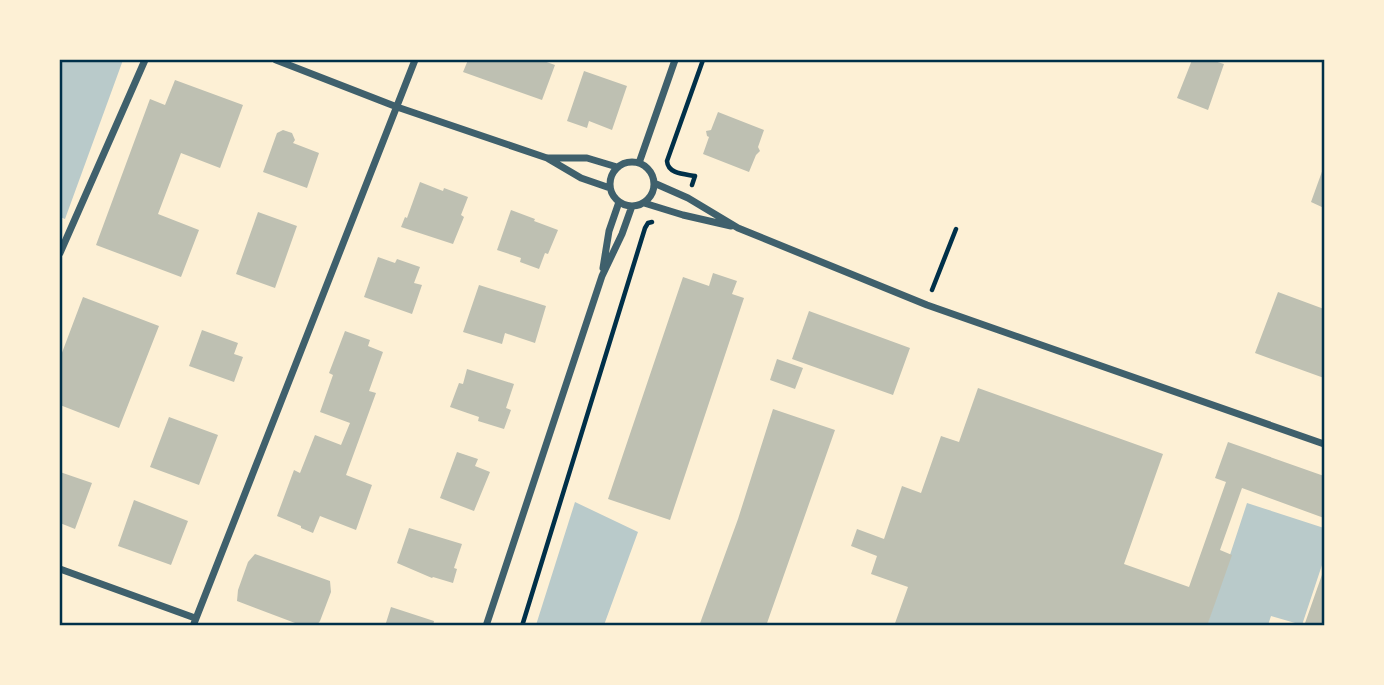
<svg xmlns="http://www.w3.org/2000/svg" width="1384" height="685" font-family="'Exo 2',sans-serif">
  <rect width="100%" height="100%" fill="#fdf0d5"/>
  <path fill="#b9caca" d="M60 60H123L65 219 60 217Z
    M575 502 638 532 604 625H536Z
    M1247 503 1324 528V559L1302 625 1271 616 1268 625H1207Z"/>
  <path fill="#bec0b2" d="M468 60H541L555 65 542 100 463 72Z
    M1192 60H1211L1224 64 1208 110 1177 98Z
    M584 71 627 86 612 130 589 121 587 128 567 121Z
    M175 80 243 105 220 168 181 153 158 214 199 230 181 277 96 245 150 99 165 105Z
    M718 112 764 130 758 147 760 151 756 155 749 172 703 154 709 137 707 136 706 131 711 130Z
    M283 130 292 133 295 140 293 143 319 153 307 188 263 172 277 133Z
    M1324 166V208L1311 202Z
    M420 182 443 191 444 188 468 197 461 215 464 217 453 244 401 227 405 217 407 218Z
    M511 210 535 219 534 221 558 230 548 254 545 253 539 269 520 262 521 258 497 250Z
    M258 212 297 226 275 288 236 274Z
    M378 257 395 263 397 259 420 267 414 283 422 285 412 314 364 297Z
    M713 273 737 281 732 294 744 298 670 520 608 499 683 277 709 286Z
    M479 285 546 306 535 343 505 333 502 344 463 332Z
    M1278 292 1324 309V378L1255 353Z
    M83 297 159 326 119 428 60 405V358Z
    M809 311 910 348 893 395 792 359Z
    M202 330 238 343 234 354 243 357 234 382 189 366Z
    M345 331 370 340 368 346 383 352 369 391 376 393 346 475 372 485 356 530 320 516 313 533 301 528V526L277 516 294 470 300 473 315 435 341 445 350 423 320 412 333 375 329 373Z
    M777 359 803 368 795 389 770 380Z
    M467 369 514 384 506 408 511 410 504 429 478 421 479 417 450 407 459 383 463 384Z
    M978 388 1163 454 1124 564 1189 587 1226 482 1215 478 1228 442 1324 476V518L1242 488 1220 550 1232 555 1207 626H894L908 587 871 574 877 556 851 546 857 529 884 539 902 486 921 493 941 436 959 442Z
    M773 409 835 430 766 626H699L738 519Z
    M169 417 218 435 199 485 150 467Z
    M457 452 478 459 475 466 490 472 474 511 440 498Z
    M60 472 92 483 75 529 60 523Z
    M134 500 188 521 171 565 118 546Z
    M409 528 462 544 454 568 457 569 453 583 433 577 432 578 397 563Z
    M255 554 330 581 331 592 320 621 316 626H303L237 601 238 590 248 562Z
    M1324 569V626H1304Z
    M391 607 434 621 433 626H385Z"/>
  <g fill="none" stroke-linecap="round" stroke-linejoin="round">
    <path stroke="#003049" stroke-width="4.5" d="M692 185 695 176C684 174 668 174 667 161L703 60
      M932 290 956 229
      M522 626 645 228 648 223 652 222"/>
    <path stroke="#3f606c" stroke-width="7" d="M276 60 397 107 547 158 581 178 610 188
      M548 158H587L617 167
      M610 184a22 22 0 1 1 44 0a22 22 0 1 1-44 0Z
      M639 163 675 60
      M654 183 688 198 738 228 927 305 1324 444
      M644 203 683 215 731 226
      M60 253 145 60
      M603 268 609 231 619 202
      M60 569 195 618
      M193 626 415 60
      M486 626 602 276 622 234 632 206"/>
  </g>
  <rect width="1384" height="685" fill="none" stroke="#fdf0d5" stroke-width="122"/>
  <rect x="61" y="61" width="1262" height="563" fill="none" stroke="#003049" stroke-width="2.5"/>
</svg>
